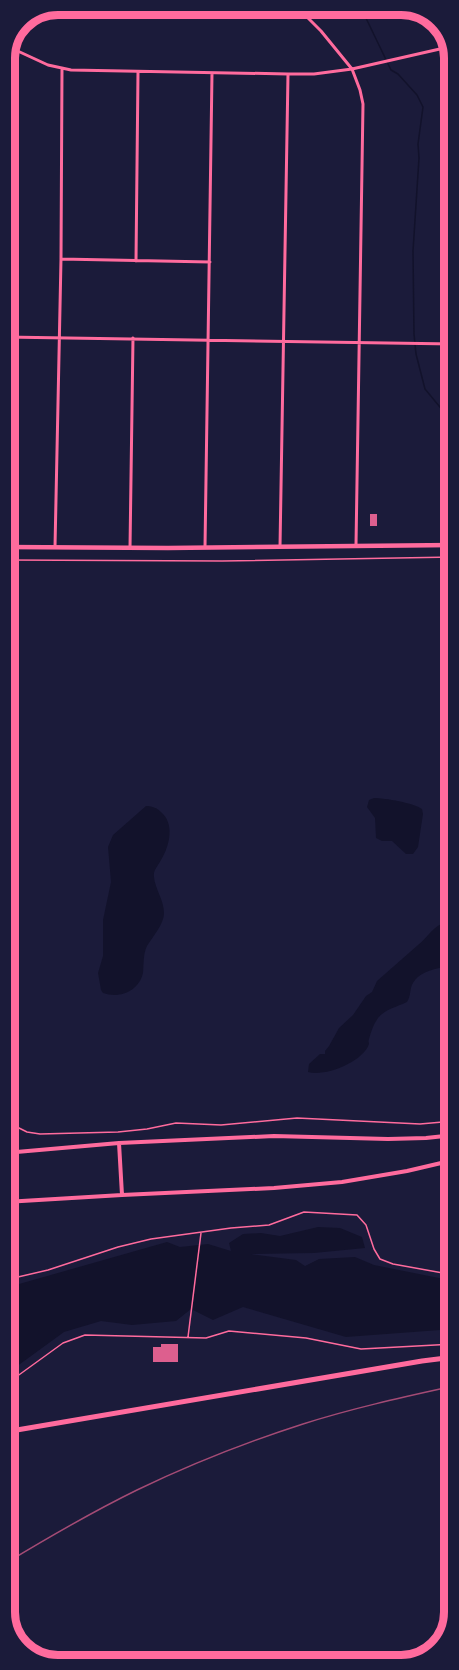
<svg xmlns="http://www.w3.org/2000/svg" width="459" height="1670" font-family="'DM Sans',sans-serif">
  <rect width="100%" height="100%" fill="#1b1b3a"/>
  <path fill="#12122b" d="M5 726C30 750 10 778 14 806 16 818 21 826 15 838L12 840 5 841Z
    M374 798C385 798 414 803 422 809L423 814 418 847 413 854H406L392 841H382L376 838 375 818 367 807 369 800Z
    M146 806C153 806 157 808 162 813 175 825 169 847 161 860 158 866 153 870 154 877 155 889 164 900 164 913 164 924 153 936 147 946 143 954 144 963 143 973 139 991 120 999 103 993L101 990 98 973 103 956V920L111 882 108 847 113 835Z
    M446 922 454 924V966C439 968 416 970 411 988 410 993 410 997 407 1002 397 1007 385 1009 378 1018 373 1025 371 1032 369 1039 368 1041 369 1043 369 1044 363 1062 325 1077 308 1072L309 1064 320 1054H325V1051L329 1046 339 1028 353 1015 366 996 372 992 377 981 418 945C427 938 434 925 446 922Z
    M318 1227 340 1228 362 1237 365 1248 314 1253 251 1254 296 1260 305 1266 319 1259 355 1257 374 1265 454 1281V1329L346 1337 243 1307 213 1320 191 1309 176 1321 132 1325 101 1321 64 1332 5 1375V1288L167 1242 180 1247 208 1244 231 1251 229 1243 243 1234 261 1233 280 1236Z"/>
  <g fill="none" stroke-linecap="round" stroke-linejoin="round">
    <path stroke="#12122b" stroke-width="1.5" d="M355 5 364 14 391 70 398 74 417 95 423 107 418 144 419 158 413 251 414 334 416 354 425 389 454 424"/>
  </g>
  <path fill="#dd5f8e" d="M370 514H377V526H370Z
    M161 1344H178V1362H153V1347H161Z"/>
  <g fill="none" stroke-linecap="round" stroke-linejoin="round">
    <path stroke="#ff6b9d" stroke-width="1.5" d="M5 560 222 561 454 557
      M5 1046C20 1059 14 1077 5 1092
      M5 1121 27 1132 40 1134 118 1132 147 1129 176 1123 221 1125 297 1118 420 1124 454 1121
      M5 1280 48 1270 118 1247 151 1239 231 1228 269 1225 304 1212 357 1215 366 1225 374 1249 380 1259 393 1264 454 1275
      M188 1337 201 1233
      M5 1385 63 1343 85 1335 206 1338 229 1331 306 1338 361 1349 454 1344"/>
    <path stroke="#ff6b9d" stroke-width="3" d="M291 5 300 10 321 31 352 69 360 90 363 104 356 545
      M9 47 48 65 71 70 288 74H314L352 69 453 46
      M61 259 210 262
      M136 261 138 72
      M5 337 454 344
      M55 547 61 259 62 68
      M205 547 212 73
      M280 547 288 74
      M130 548 133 338"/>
    <path stroke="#ff6b9d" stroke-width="4" d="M119 1143 122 1195
      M5 1153 119 1143 274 1136 388 1139 426 1138 454 1135
      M5 1202 122 1195 274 1188 342 1182 407 1171 454 1160"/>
    <path stroke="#ff6b9d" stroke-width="4.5" d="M5 547 168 548 454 545"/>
    <path stroke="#ff6b9d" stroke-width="5" d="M5 1432 422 1361 454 1357"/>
    <path stroke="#a44b75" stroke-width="1.5" d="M6 1563C49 1537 92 1512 137 1490 191 1464 247 1442 303 1424 353 1408 404 1397 454 1386"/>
  </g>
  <path d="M0 0H459V1670H0ZM58 15H401A43 43 0 0 1 444 58V1612A43 43 0 0 1 401 1655H58A43 43 0 0 1 15 1612V58A43 43 0 0 1 58 15Z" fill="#1b1b3a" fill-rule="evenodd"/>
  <path fill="none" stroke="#ff6b9d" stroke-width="8" d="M58 15H401A43 43 0 0 1 444 58V1612A43 43 0 0 1 401 1655H58A43 43 0 0 1 15 1612V58A43 43 0 0 1 58 15Z"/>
</svg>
